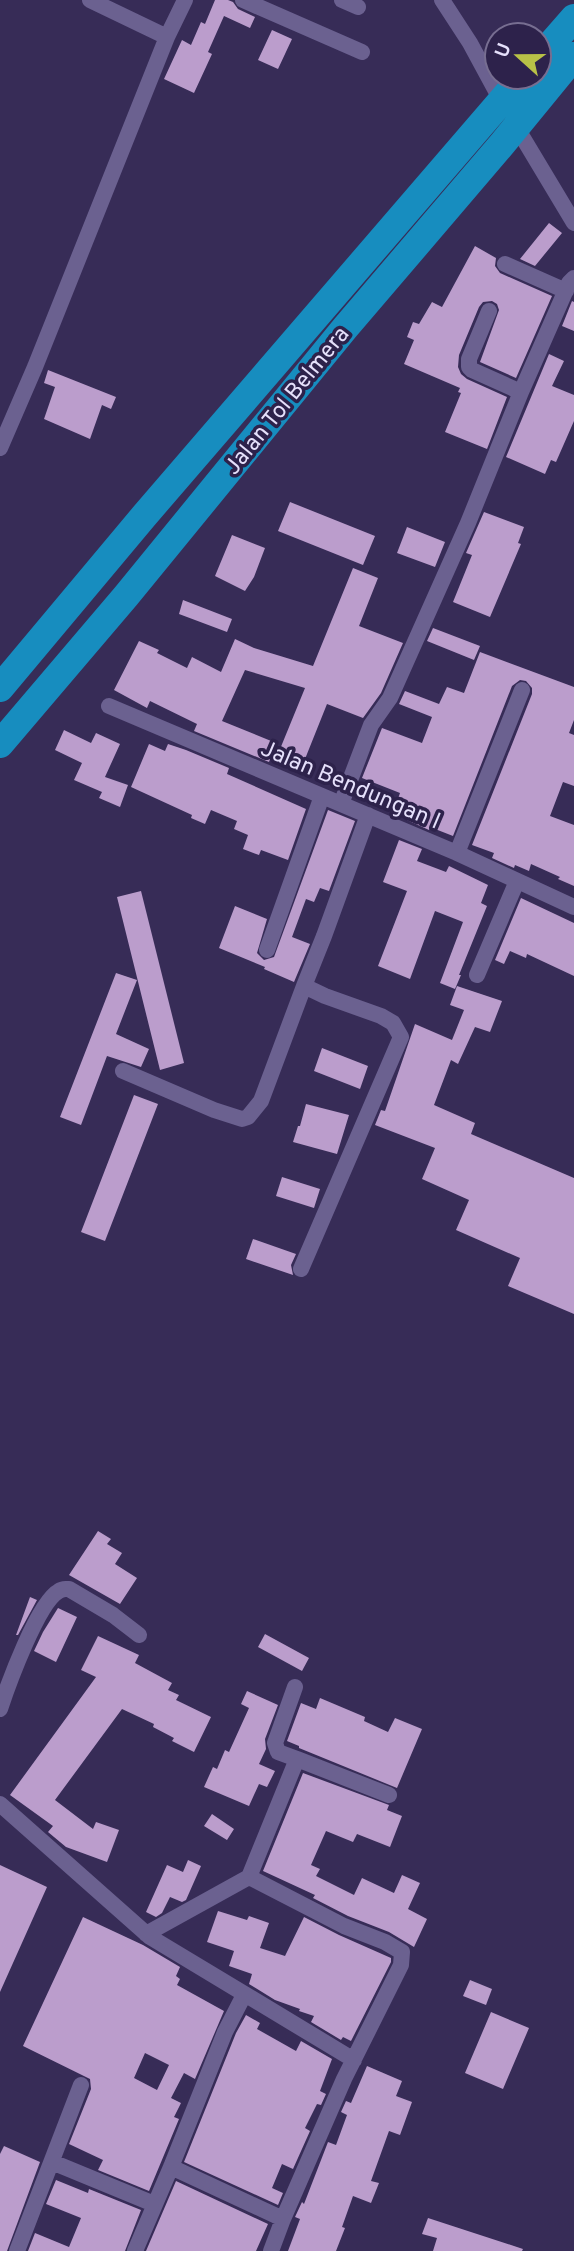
<svg xmlns="http://www.w3.org/2000/svg" width="574" height="2251" font-family="Overpass,sans-serif">
  <rect width="100%" height="100%" fill="#372c57"/>
  <path fill="#bb9dcc" fill-rule="evenodd" d="M215 0H228L233 2 238 9 255 17 250 28 224 16 208 52 212 54 194 93 164 79 182 40 191 45 201 22 205 24Z
    M272 30 292 39 278 69 258 60Z
    M549 223 562 233 535 266 520 259Z
    M475 246 496 258 495 266 500 273 552 296 516 378 480 362 499 310 497 304 492 301 483 302 479 307 459 355 458 367 461 374 467 379 507 397 487 449 445 432 461 393 458 392 460 388 404 364 414 340 407 337 413 322 419 324 432 302 442 307Z
    M572 301 574 302V331L562 326Z
    M549 354 564 361 552 386 574 395V421L556 462 551 460 545 474 506 457Z
    M48 370 116 397 111 409 102 405 90 439 44 419 55 387 44 383Z
    M290 502 375 536 363 565 278 531Z
    M484 512 524 527 518 543 521 544 490 617 453 602 472 555 466 553Z
    M407 527 445 542 435 567 397 553Z
    M232 535 265 548 254 577 245 591 215 576Z
    M353 568 378 578 359 626 403 643 381 693 363 718 327 704 303 764 278 754 305 688 245 670 222 721 276 743 269 762 194 731 197 724 150 701 147 708 114 690 139 641 159 650 157 653 187 668 192 657 221 672 235 639 254 648 313 666Z
    M183 600 232 619 227 632 179 614Z
    M433 628 480 646 474 660 427 641Z
    M480 652 574 687V720L569 733 574 735V786L563 782 550 816 574 825V886L558 879 560 877 531 864 529 871 515 865 514 868 492 858 494 853 472 845 532 694V688L526 681 520 680 512 686 453 836 430 827 429 830 407 820 409 815 394 810 400 793 362 778 382 728 422 743 432 717 399 704 405 691 439 704 447 687 464 693Z
    M64 730 91 743 96 733 120 744 105 777 128 785 120 807 99 798 102 792 74 780 82 763 55 750Z
    M149 744 165 751 168 744 186 750 229 768 227 774 306 809 288 860 261 850 259 855 243 849 248 835 234 829 237 821 211 810 205 824 191 818 192 815 131 787Z
    M328 810 355 821 329 891 320 888 314 902 306 899 292 937 310 944 294 982 264 969 265 967 219 948 235 906 267 919 257 953 264 960 274 957Z
    M399 840 422 849 417 861 446 872 449 866 488 885 481 903 487 906 459 975H461L455 989 440 983 463 922 435 911 410 979 378 966 407 891 383 882Z
    M141 891 184 1063 160 1070 117 897Z
    M521 898 574 923V976L527 954 526 958 510 951 504 964 495 960Z
    M116 973 137 980 116 1034 149 1049 141 1067 107 1056 81 1125 60 1117Z
    M457 986 502 1001 490 1032 475 1027 458 1064 451 1060 434 1105 475 1123 471 1134 574 1178V1314L508 1286 520 1258 456 1230 469 1200 422 1179 435 1148 375 1125 381 1110 385 1111 415 1024 452 1040 464 1010 450 1005Z
    M322 1048 368 1066 360 1089 314 1071Z
    M134 1095 158 1104 105 1241 81 1232Z
    M306 1104 349 1115 337 1154 293 1142 298 1126H300Z
    M282 1177 320 1189 314 1208 276 1196Z
    M253 1239 296 1254 291 1265 293 1275 246 1259Z
    M98 1531 111 1539 107 1544 122 1553 115 1564 137 1578 120 1604 69 1575Z
    M30 1597 37 1600 18 1635H16Z
    M58 1608 77 1617 56 1662 34 1651 43 1632Z
    M265 1634 309 1658 302 1671 258 1647Z
    M98 1636 139 1655 135 1663 172 1683 168 1690 179 1695 176 1700 211 1717 194 1752 172 1741 174 1738 153 1727 154 1724 122 1709 55 1800 93 1829 96 1822 119 1830 107 1862 66 1847 48 1832 53 1826 10 1795 96 1677 81 1670Z
    M247 1691 278 1705 265 1739 266 1749 259 1764 275 1771 267 1787 259 1784 249 1806 204 1787 213 1767 217 1769 225 1750 229 1752 249 1708 241 1704Z
    M320 1698 365 1717 364 1721 388 1732 395 1718 422 1729 397 1788 299 1748V1746L287 1741 301 1703 316 1709Z
    M303 1773 389 1805 387 1810 402 1816 390 1847 357 1834 353 1842 326 1831 311 1865 320 1869 316 1876 354 1895 362 1878 394 1893 402 1875 420 1883 408 1909 427 1919 414 1947 389 1932 348 1916 313 1898 315 1895 263 1871Z
    M212 1814 234 1829 227 1840 204 1826Z
    M188 1860 201 1866 186 1900 182 1902 170 1897 162 1913 156 1917 146 1912 167 1865 183 1872Z
    M0 1865 47 1887 0 1992Z
    M218 1911 247 1920 249 1916 269 1923 260 1948 285 1956 304 1917 339 1935 391 1958V1962L351 2041 343 2037 341 2040 311 2022 314 2016 299 2011 300 2009 275 2000 249 1984 252 1974 229 1966 234 1951 207 1942Z
    M83 1917 143 1945 180 1967 176 1976 180 1979 177 1985 224 2011 195 2079 184 2073 171 2098 181 2103 174 2117 179 2119 149 2191 98 2170 103 2160 69 2144 91 2089 90 2079 23 2046ZM145 2053 169 2065 157 2090 134 2078Z
    M470 1980 492 1989 486 2005 463 1996Z
    M491 2012 529 2028 503 2089 465 2073Z
    M246 2015 260 2023 257 2029 296 2051 301 2041 332 2059 320 2091 326 2094 321 2105 317 2104 305 2128 310 2131 293 2169 282 2164 272 2188 283 2193 278 2205 184 2162 236 2033Z
    M367 2066 402 2081 396 2096 412 2102 400 2135 389 2131 371 2181 379 2183 371 2203 353 2196 342 2227 345 2228 336 2251H288L300 2219 295 2217 302 2202 304 2204 328 2142 336 2145 347 2115 341 2112 346 2101 351 2103Z
    M4 2146 40 2162 7 2251H0V2154Z
    M56 2180 88 2193 89 2189 141 2210 125 2251H28L35 2233 69 2247 81 2218 46 2204Z
    M176 2181 268 2224 256 2251H146Z
    M428 2218 523 2249 522 2251H433L437 2238 422 2234Z"/>
  <g fill="none" stroke-linecap="round" stroke-linejoin="round">
    <path stroke="#6b6190" stroke-width="16" d="M90 0 167 37
      M243 0 362 52
      M342 0 358 7
      M442 0 470 43 503 104
      M514 123 574 223
      M505 264 566 291
      M489 311 469 359V367L472 370 521 392
      M0 448 35 367 167 37 185 0
      M109 706 457 853 574 907
      M341 804 371 725 390 698 468 523 521 392 569 283 574 278
      M457 853 522 690
      M267 950 322 796
      M477 975 517 881
      M123 1071 214 1110 242 1119 248 1117 261 1101 304 986
      M301 1269 401 1037 393 1023 381 1016 325 996 304 986 324 936 368 815
      M0 1709C8 1685 38 1602 59 1591 63 1588 65 1589 69 1589L113 1615 139 1635
      M297 1759 389 1795
      M0 1804 150 1937 354 2060
      M249 1877 297 1759 278 1752 275 1743 295 1687
      M146 1934 249 1877 344 1926 385 1942 402 1952 401 1965 344 2079 283 2219
      M52 2162 154 2204
      M171 2167 283 2219 271 2251
      M17 2251 81 2085
      M135 2251 171 2167 225 2032 244 1995"/>
    <path stroke="#178dbf" stroke-width="28" d="M539 58 574 18
      M0 688 144 516 522 77
      M0 744 126 596 345 328 503 143 574 56"/>
  </g>
  <g text-anchor="middle" stroke-width="7" stroke-linejoin="round" paint-order="stroke">
    <g font-size="23" fill="#e5e0fb" stroke="#2d224b">
      <text transform="translate(286 400) rotate(-51)" y="8">Jalan Tol Belmera</text>
      <text transform="translate(351 784) rotate(23)" y="8">Jalan Bendungan I</text>
    </g>
  </g>
  <g transform="translate(518 56) rotate(291)"><circle r="33" fill="#2d224b" stroke="#776e91" stroke-width="2"/>
  <path d="M0-5L12 26L0 18L-12 26Z" fill="#b8c147"/>
  <text y="-10" font-size="19" font-weight="bold" text-anchor="middle" fill="#e5e0fb">U</text>
  </g>
</svg>
